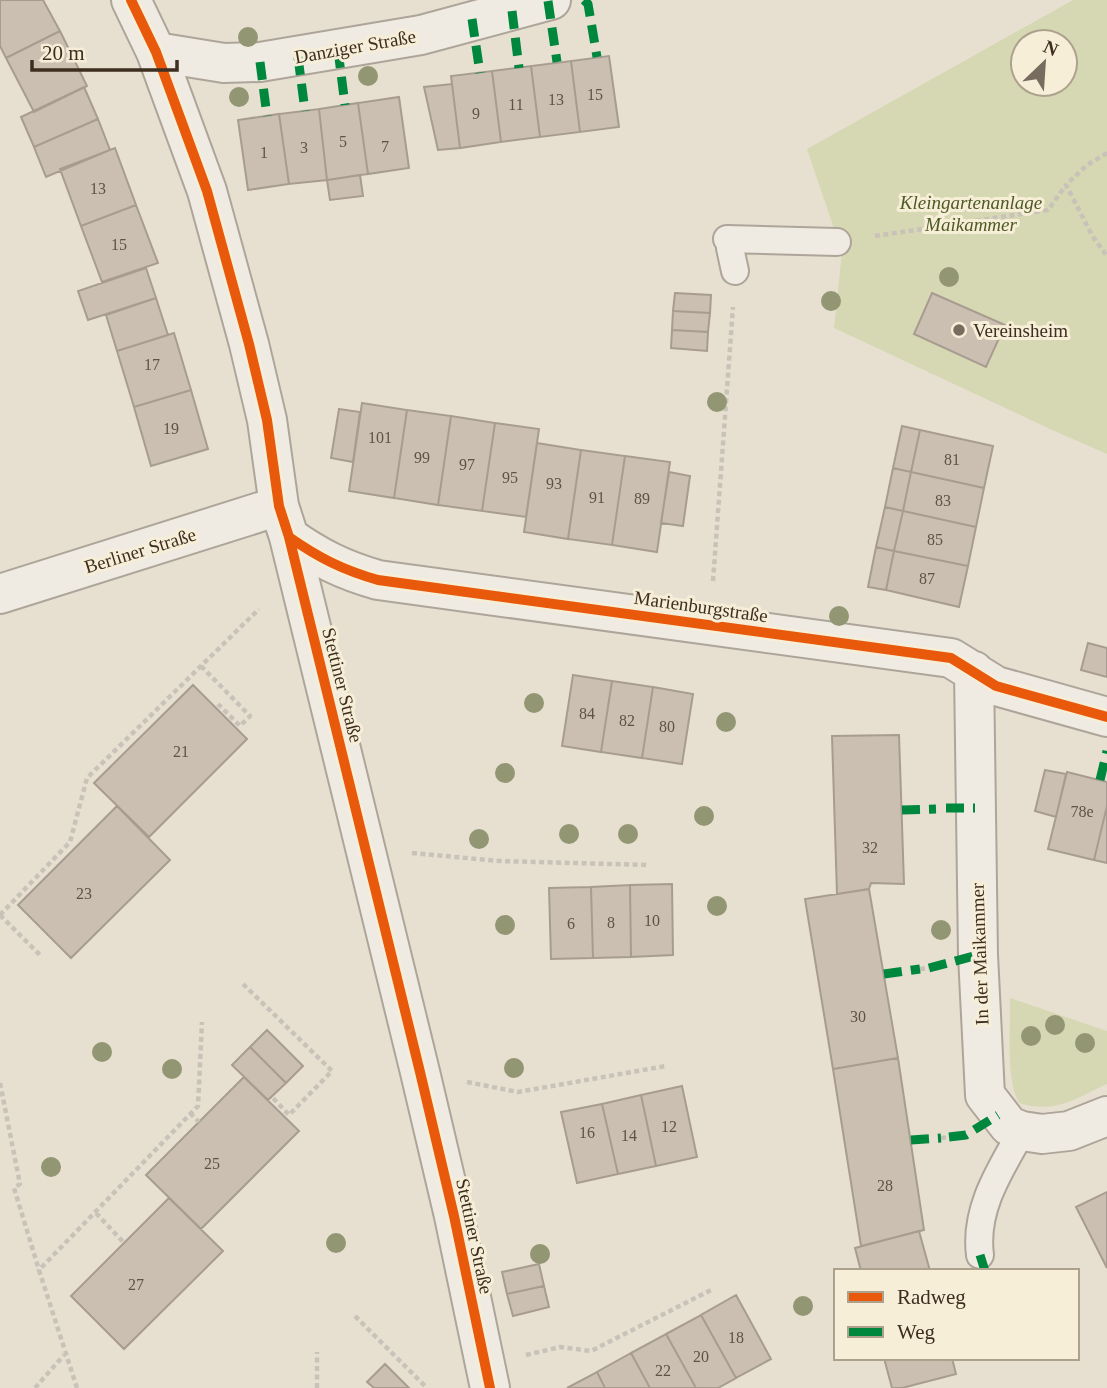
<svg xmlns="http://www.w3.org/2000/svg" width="1107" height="1388" font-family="Georgia,serif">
  <rect width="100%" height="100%" fill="#e7e0d1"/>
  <path fill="#d6d7b3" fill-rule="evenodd" d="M1073 0H1107V454L1050 429 834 328 842 252 807 149ZM1023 42H1065V84H1023Z
    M1010 998 1107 1031V1084C1074 1099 1057 1114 1019 1103 1005 1078 1011 1028 1010 998Z"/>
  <path fill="#cbbfb2" stroke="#a89c90" stroke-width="2" d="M0 0H43L60 31 6 58 0 46Z
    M60 31 87 86 34 112 6 58Z
    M609 56 619 127 580 132 571 61Z
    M571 61 580 132 540 137 531 66Z
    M531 66 540 137 501 142 492 71Z
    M492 71 501 142 460 148 451 76Z
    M452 84 460 148 438 150 424 87Z
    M84 87 98 119 34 147 21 117Z
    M399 97 409 168 368 174 358 103Z
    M358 103 368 174 327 180 319 109Z
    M319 109 327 180 289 184 279 114Z
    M279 114 289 184 248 190 238 120Z
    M98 119 110 150 46 177 34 147Z
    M115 148 136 205 81 226 60 169Z
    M360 175 363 196 330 200 327 180Z
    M136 205 158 263 102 282 81 226Z
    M146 268 156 298 88 320 78 291Z
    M675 293 711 295 710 313 673 311Z
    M932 293 1005 325 986 367 914 334Z
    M156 298 168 335 117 351 106 315Z
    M673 311 710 313 708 332 672 330Z
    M672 330 708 332 707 351 671 348Z
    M174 333 191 390 134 407 117 351Z
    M191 390 208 449 151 466 134 407Z
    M362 403 407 410 394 498 349 491Z
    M339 409 360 412 353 462 331 458Z
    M407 410 451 416 438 505 394 498Z
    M451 416 495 423 482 511 438 505Z
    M495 423 539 429 526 517 482 511Z
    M902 426 920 430 911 472 893 468Z
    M920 430 993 446 984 488 911 472Z
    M537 443 581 450 568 539 524 532Z
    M581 450 625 456 612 545 568 539Z
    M625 456 670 462 657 552 612 545Z
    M893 468 911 472 903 511 885 507Z
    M669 472 690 476 683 526 661 523Z
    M911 472 984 488 976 527 903 511Z
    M885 507 903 511 894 551 876 547Z
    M903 511 976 527 968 566 894 551Z
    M876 547 894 551 886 590 868 587Z
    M894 551 968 566 959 607 886 590Z
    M1088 643 1107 648V677L1081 670Z
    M573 675 612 681 601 752 562 746Z
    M612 681 653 687 642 758 601 752Z
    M193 685 247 739 149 837 94 783Z
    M653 687 693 694 682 764 642 758Z
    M899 735 904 884 871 883 869 889 837 894 832 736Z
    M1045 770 1066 774 1056 817 1035 811Z
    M1067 772 1107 782V806L1094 860 1048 849Z
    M117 806 170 860 71 958 18 905Z
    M1107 806V863L1094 860Z
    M672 884 673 955 631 957 630 885Z
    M630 885 631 957 593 958 591 887Z
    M591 887 593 958 551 959 549 888Z
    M869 889 898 1058 833 1069 805 899Z
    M267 1030 303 1066 286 1083 250 1047Z
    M250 1047 286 1083 268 1100 232 1065Z
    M898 1058 924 1230 861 1246 833 1069Z
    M244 1077 299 1131 201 1229 146 1175Z
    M682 1086 697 1157 656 1166 641 1095Z
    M641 1095 656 1166 618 1174 602 1104Z
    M602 1104 618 1174 577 1183 561 1112Z
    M1107 1192V1268L1076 1207Z
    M169 1198 223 1251 124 1349 71 1296Z
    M919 1231 930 1271H861L855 1248Z
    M539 1264 544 1286 507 1294 502 1272Z
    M544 1286 549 1307 513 1316 507 1294Z
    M736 1295 771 1359 736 1378 701 1315Z
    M701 1315 736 1378 718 1388H696L666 1334Z
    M666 1334 696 1388H650L631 1353Z
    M631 1353 650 1388H605L597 1372Z
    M884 1358H952L956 1374 902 1388H892Z
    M385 1364 409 1388H374L367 1382Z
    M597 1372 605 1388H567Z"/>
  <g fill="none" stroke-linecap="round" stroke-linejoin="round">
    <defs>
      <path id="service" d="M727 239 837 242
        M730 248 735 271
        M980 1255C974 1209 1000 1170 1022 1131"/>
      <path id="minor" d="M131 0 156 52 207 191 249 344 267 420 279 506 289 537 420 1072 454 1216 490 1388
        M156 52 224 63 260 62 421 35 551 0
        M289 537C319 558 343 570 378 580L951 658 996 686 1107 717
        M0 594 279 506
        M974 671 978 955 985 1095 1009 1126 1022 1131 1042 1134 1069 1131 1107 1116"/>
    </defs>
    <use href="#service" stroke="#ada599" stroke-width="30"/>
    <use href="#minor" stroke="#ada599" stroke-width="42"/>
    <path stroke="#c8c2b9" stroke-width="4.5" stroke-dasharray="5 3.5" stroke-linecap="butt" d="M1107 153 1087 165 1066 185 1093 237 1107 256
      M875 236 1048 210 1066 185
      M713 581 733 307
      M201 666 250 716 240 726 218 704
      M412 853 499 861 649 865
      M0 915 70 842 87 778 259 609
      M0 915 41 956
      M920 969 929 968
      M243 984 332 1071 289 1115 272 1097
      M467 1082 518 1092 666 1066
      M0 1083 20 1184 14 1188 39 1270
      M190 1113 199 1122
      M941 1138 949 1137
      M96 1213 124 1243
      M355 1316 427 1388
      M526 1355 560 1347 591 1351 713 1289
      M35 1388 64 1355
      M77 1388 39 1270 198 1106 202 1022
      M317 1388V1352"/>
    <use href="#service" stroke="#efebe3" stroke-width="26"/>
    <use href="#minor" stroke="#efebe3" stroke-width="38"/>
    <path stroke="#00873e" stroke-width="9" stroke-dasharray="18 9" stroke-linecap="butt" d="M584 0 588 4 597 57
      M548 1 557 62
      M512 11 519 68
      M472 19 480 73
      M338 50 345 105
      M298 57 305 111
      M260 62 267 116
      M1100 780 1107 751
      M946 808H975
      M902 810 936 809
      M929 968 978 955
      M884 974 920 969
      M949 1137 966 1135 998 1115
      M911 1140 941 1138
      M980 1255 985 1271"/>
    <defs>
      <path id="cycleway" d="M131 0 156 52 207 191 249 344 267 420 279 506 289 537 420 1072 454 1216 490 1388
        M289 537C319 558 343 570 378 580L951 658 996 686 1107 717"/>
    </defs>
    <use href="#cycleway" stroke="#f7eed8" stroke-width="15"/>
    <use href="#cycleway" stroke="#e8590c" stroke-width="10"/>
  </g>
  <g fill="#929673">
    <circle cx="248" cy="37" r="10"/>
    <circle cx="368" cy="76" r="10"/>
    <circle cx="239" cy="97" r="10"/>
    <circle cx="949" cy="277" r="10"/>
    <circle cx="831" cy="301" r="10"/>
    <circle cx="717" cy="402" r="10"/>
    <circle cx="839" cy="616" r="10"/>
    <circle cx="534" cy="703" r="10"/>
    <circle cx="726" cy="722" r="10"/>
    <circle cx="505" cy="773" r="10"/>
    <circle cx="704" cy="816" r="10"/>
    <circle cx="569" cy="834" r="10"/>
    <circle cx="628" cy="834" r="10"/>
    <circle cx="479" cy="839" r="10"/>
    <circle cx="717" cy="906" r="10"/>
    <circle cx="505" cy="925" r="10"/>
    <circle cx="941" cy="930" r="10"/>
    <circle cx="1055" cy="1025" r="10"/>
    <circle cx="1031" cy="1036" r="10"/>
    <circle cx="1085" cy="1043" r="10"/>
    <circle cx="102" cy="1052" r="10"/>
    <circle cx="514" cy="1068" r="10"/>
    <circle cx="172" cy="1069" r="10"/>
    <circle cx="51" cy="1167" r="10"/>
    <circle cx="336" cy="1243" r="10"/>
    <circle cx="540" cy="1254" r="10"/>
    <circle cx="803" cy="1306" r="10"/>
  </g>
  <circle fill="#786c5e" stroke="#f7eed8" stroke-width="2.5" cx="959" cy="330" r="7"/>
  <g text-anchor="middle" stroke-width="6" stroke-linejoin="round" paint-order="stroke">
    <g font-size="16" fill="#605244">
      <text x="595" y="100">15</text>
      <text x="556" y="105">13</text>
      <text x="516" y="110">11</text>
      <text x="476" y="119">9</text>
      <text x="343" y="147">5</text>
      <text x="385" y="152">7</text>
      <text x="304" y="153">3</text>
      <text x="264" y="158">1</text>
      <text x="98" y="194">13</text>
      <text x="119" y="250">15</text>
      <text x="152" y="370">17</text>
      <text x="171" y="434">19</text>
      <text x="380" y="443">101</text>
      <text x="422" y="463">99</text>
      <text x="952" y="465">81</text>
      <text x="467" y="470">97</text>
      <text x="510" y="483">95</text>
      <text x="554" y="489">93</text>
      <text x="597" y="503">91</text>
      <text x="642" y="504">89</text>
      <text x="943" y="506">83</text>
      <text x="935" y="545">85</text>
      <text x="927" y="584">87</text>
      <text x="587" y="719">84</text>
      <text x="627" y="726">82</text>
      <text x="667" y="732">80</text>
      <text x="181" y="757">21</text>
      <text x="1082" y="817">78e</text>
      <text x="870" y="853">32</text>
      <text x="84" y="899">23</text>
      <text x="652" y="926">10</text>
      <text x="611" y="928">8</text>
      <text x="571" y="929">6</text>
      <text x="858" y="1022">30</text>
      <text x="669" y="1132">12</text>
      <text x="587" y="1138">16</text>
      <text x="629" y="1141">14</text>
      <text x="212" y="1169">25</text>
      <text x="885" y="1191">28</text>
      <text x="136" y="1290">27</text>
      <text x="736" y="1343">18</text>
      <text x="701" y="1362">20</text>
      <text x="663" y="1376">22</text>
    </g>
    <g font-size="19" fill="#3d2e20" stroke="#f7eed8">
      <text transform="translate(355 46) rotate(-10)" y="7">Danziger Straße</text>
      <text transform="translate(140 550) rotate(-17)" y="7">Berliner Straße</text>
      <text transform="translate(701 606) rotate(8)" y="7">Marienburgstraße</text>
      <text transform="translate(343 685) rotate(76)" y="7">Stettiner Straße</text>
      <text transform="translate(979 954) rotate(-92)" y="7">In der Maikammer</text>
      <text transform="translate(475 1236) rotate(78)" y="7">Stettiner Straße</text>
    </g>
    <g font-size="19" font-style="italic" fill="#4d5a26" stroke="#f7eed8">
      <text x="971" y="209">Kleingartenanlage<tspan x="971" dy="22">Maikammer</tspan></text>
    </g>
    <g font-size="19" fill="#3d2e20" stroke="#f7eed8" text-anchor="start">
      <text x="973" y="337">Vereinsheim</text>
    </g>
  </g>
  <rect x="834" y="1269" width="245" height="91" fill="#f7eed8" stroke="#ada18e" stroke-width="2"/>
  <rect x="848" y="1292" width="35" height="10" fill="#e8590c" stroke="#ada18e" stroke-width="2"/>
  <text x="897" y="1304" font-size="21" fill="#3d2e20">Radweg</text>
  <rect x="848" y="1327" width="35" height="10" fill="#00873e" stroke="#ada18e" stroke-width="2"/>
  <text x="897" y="1339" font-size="21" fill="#3d2e20">Weg</text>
  <g transform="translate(1044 63) rotate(25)"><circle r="33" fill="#f7eed8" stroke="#ada18e" stroke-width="2"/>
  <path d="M0-5L12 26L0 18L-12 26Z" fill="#786c5e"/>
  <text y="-10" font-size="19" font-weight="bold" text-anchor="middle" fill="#3d2e20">N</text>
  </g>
  <path d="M32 60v10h145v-10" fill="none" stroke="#3d2e20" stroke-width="3.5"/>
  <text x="42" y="60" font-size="21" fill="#3d2e20" stroke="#f7eed8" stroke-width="5" paint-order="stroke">20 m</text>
</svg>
